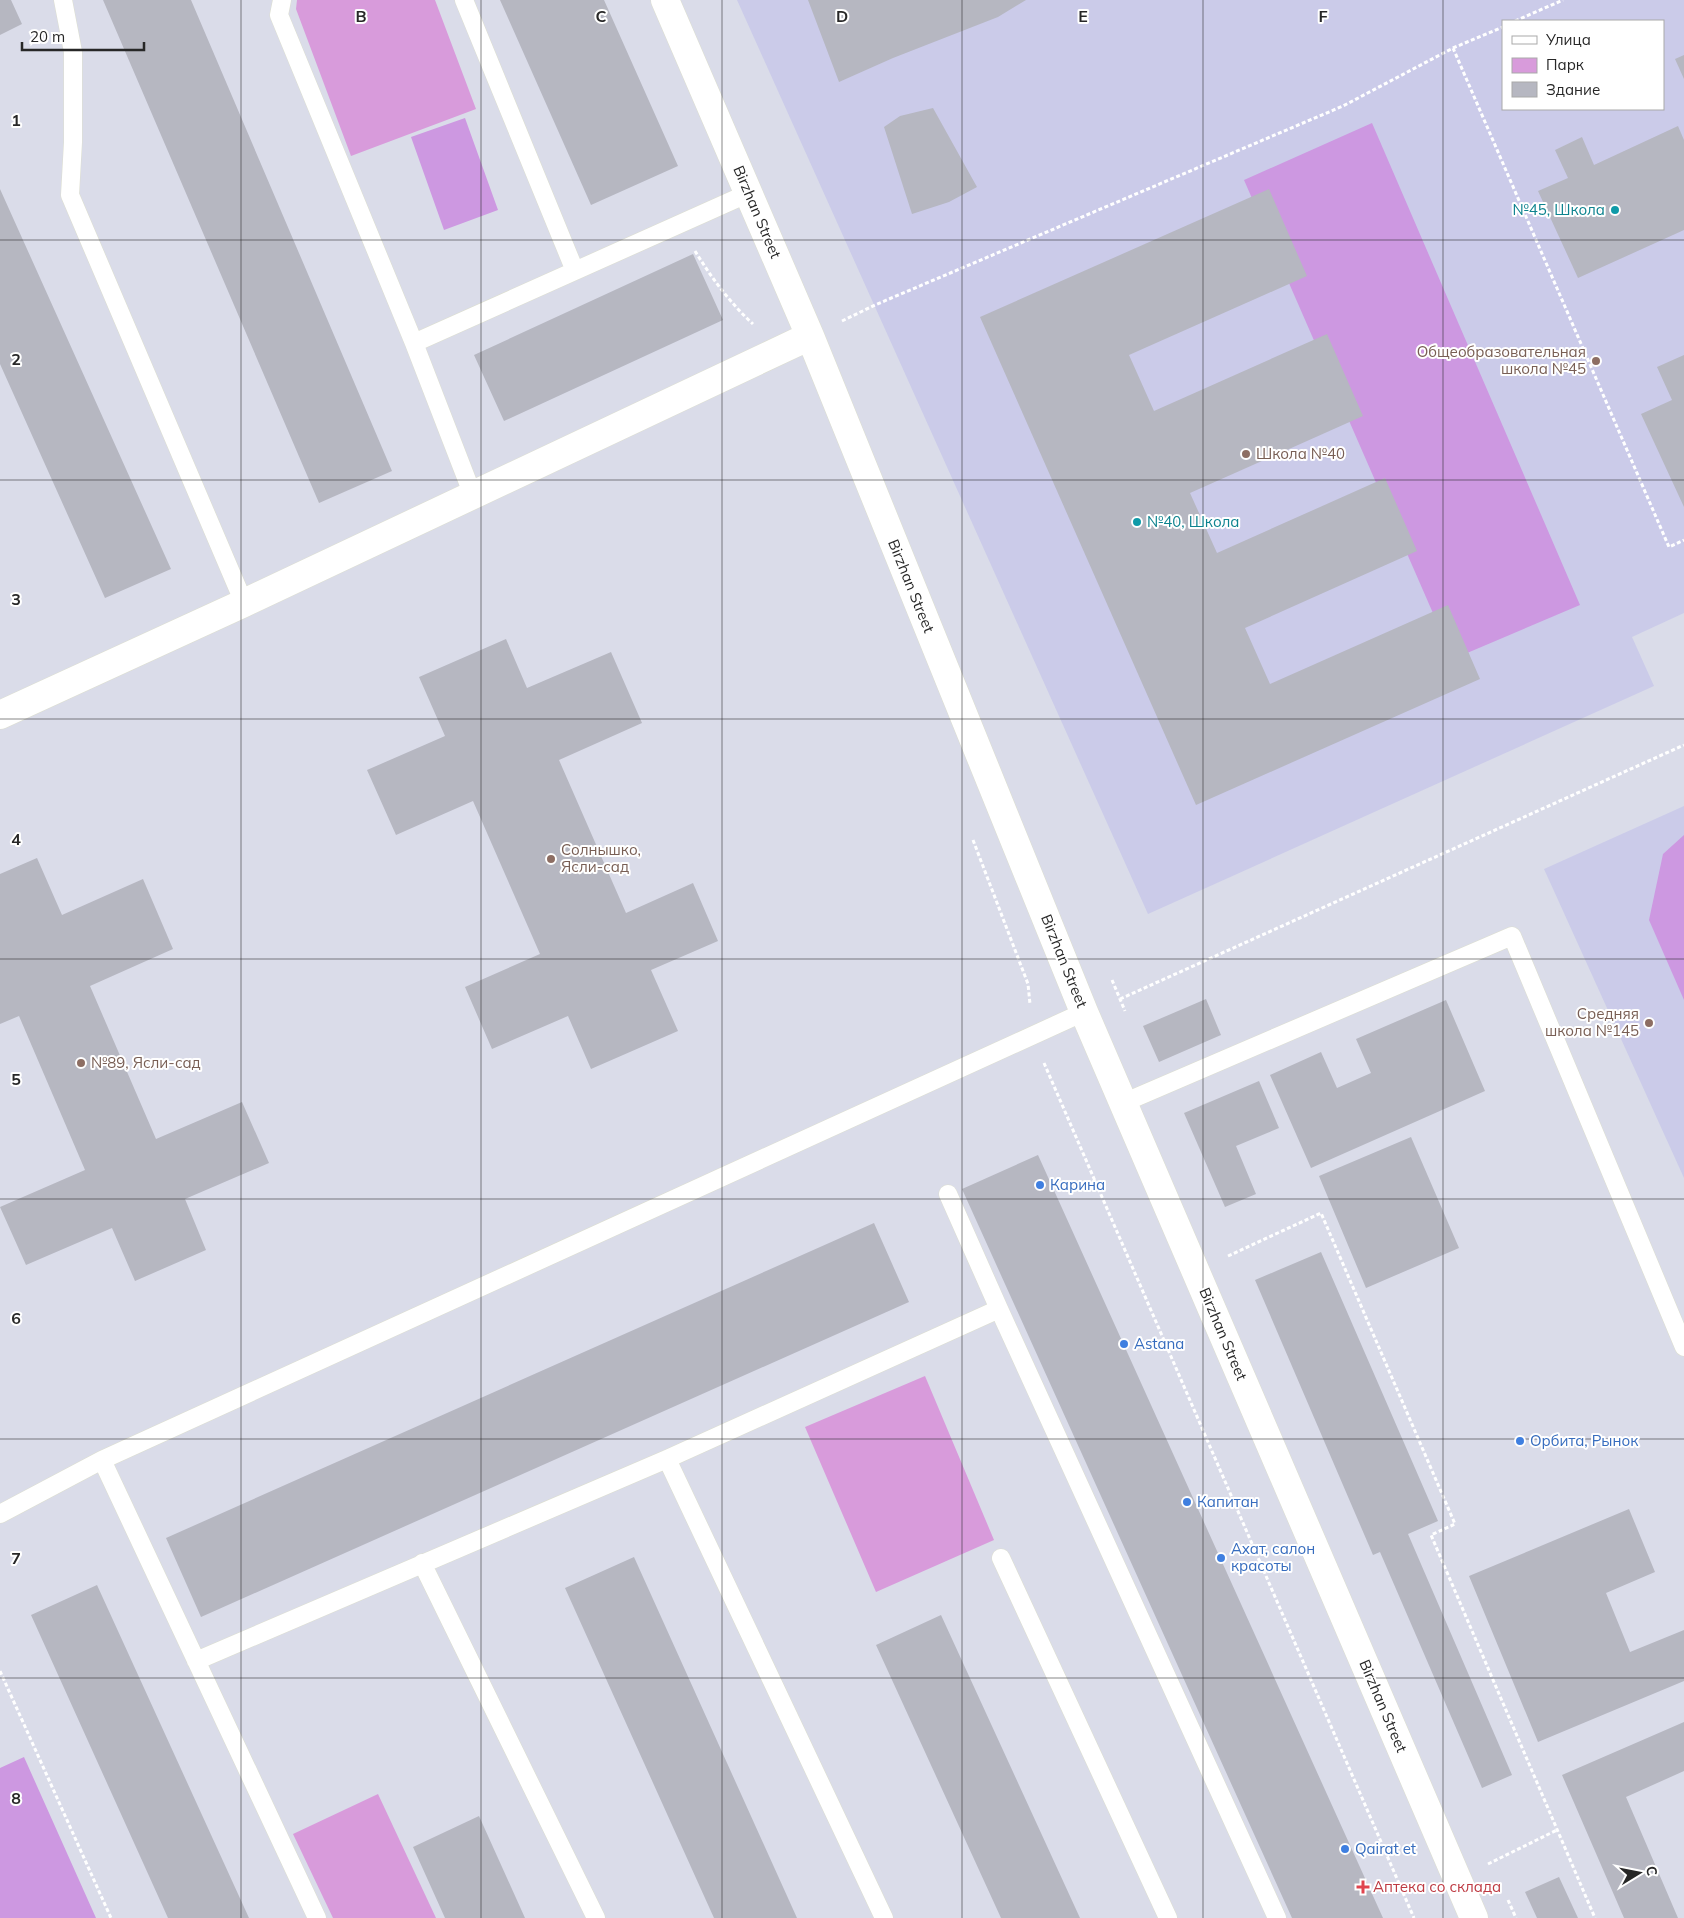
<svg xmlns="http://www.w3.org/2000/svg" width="1684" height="1918" font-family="Mulish,sans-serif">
  <rect width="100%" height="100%" fill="#dadce9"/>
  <path fill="#cbcbe9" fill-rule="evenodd" d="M737 0H1684V613L1632 637 1654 686 1148 914ZM1503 21H1663V109H1503Z
    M1684 806V1178L1544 869Z"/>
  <path fill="#d89bdb" d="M297 0H435L476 109 351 156 296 9Z
    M925 1376 994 1540 876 1592 805 1427Z
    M378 1794 436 1918H333L293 1834Z"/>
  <path fill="#cd98e1" d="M465 118 498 210 444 230 411 137Z
    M1372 123 1580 605 1453 659 1244 180Z
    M1684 835V1000L1649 920 1663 854Z
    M24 1757 96 1918H0V1768Z"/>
  <path fill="#b6b7c1" d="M0 0H11L22 24 0 35Z
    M103 0H191L392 471 319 503Z
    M500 0H604L678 166 591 205Z
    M808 0H1026L998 17 893 58 839 82Z
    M1684 55V79L1675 59Z
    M933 108 977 187 949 202 912 214 884 127 900 116Z
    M1678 126 1684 140V230L1578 278 1538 191 1568 178 1555 150 1582 137 1594 165Z
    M0 189 171 569 105 598 0 364Z
    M1269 189 1307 276 1129 355 1154 411 1327 334 1363 416 1190 493 1217 553 1385 478 1417 551 1245 628 1270 684 1448 605 1480 679 1196 805 980 317Z
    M693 254 723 320 504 421 474 355Z
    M1684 355V507L1641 414 1672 400 1657 367Z
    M506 639 527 688 611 652 642 723 559 760 626 913 693 883 718 941 651 970 678 1031 591 1069 568 1016 492 1049 465 987 540 954 473 801 396 835 367 770 445 736 419 677Z
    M37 858 62 915 143 879 173 949 90 986 156 1139 242 1102 269 1163 185 1199 206 1250 135 1281 112 1228 26 1265 0 1207 85 1170 19 1016 0 1024V874Z
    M1206 999 1221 1035 1159 1062 1143 1026Z
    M1446 1000 1485 1091 1311 1168 1270 1075 1321 1052 1337 1088 1371 1073 1356 1039Z
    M1259 1081 1279 1128 1236 1146 1256 1194 1225 1207 1184 1113Z
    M1411 1137 1459 1248 1366 1288 1319 1176Z
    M1038 1155 1354 1854 1383 1918H1292L962 1189Z
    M874 1223 909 1302 201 1617 166 1538Z
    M1321 1252 1438 1521 1408 1534 1512 1775 1482 1788 1380 1552 1373 1555 1255 1280Z
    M1629 1509 1655 1572 1606 1593 1630 1652 1684 1630V1681L1538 1742 1469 1576Z
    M634 1557 797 1918H714L565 1588Z
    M97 1585 249 1918H168L31 1615Z
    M941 1615 1080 1918H1001L876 1645Z
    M1684 1722V1771L1626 1797 1678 1918H1624L1562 1775Z
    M479 1816 525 1918H445L413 1847Z
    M1559 1877 1578 1918H1537L1525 1892Z"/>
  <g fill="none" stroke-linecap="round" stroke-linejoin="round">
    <defs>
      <path id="service" d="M63 0 73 52V142L70 195 244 603
        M282 0 279 15 414 343 472 493
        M464 0 575 271
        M414 343 749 193
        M1123 1103 1512 936 1684 1347
        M948 1194 999 1309 1277 1918
        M667 1459 884 1918
        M102 1460 317 1918
        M0 1514 102 1460 1084 1012
        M1001 1558 1168 1918
        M422 1563 596 1918
        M196 1661 667 1459 999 1309"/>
      <path id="minor" d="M665 0 810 336 1084 1012 1474 1918
        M0 715 244 603 810 336"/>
    </defs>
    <use href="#service" stroke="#dddfd0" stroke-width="19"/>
    <use href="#minor" stroke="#dddfd0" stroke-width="29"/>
    <path stroke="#fff" stroke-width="3" stroke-dasharray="4 2.5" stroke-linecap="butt" d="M1515 21 1563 0
      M1453 48 1669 547 1684 540
      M695 251C711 277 730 303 753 324
      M842 321 875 305 1343 106 1453 48 1503 27
      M973 840 1028 984 1030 1004
      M1112 980 1125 1011
      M1120 999 1684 745
      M1044 1063 1414 1918
      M1228 1256 1321 1213 1455 1524 1431 1535 1595 1918
      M0 1671 111 1918
      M1488 1864 1557 1830
      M1508 1900 1516 1918"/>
    <use href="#service" stroke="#fff" stroke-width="18"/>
    <use href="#minor" stroke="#fff" stroke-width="28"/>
  </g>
  <path fill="none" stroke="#272727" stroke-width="1" stroke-opacity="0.55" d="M241 0V1918M481 0V1918M722 0V1918M962 0V1918M1203 0V1918M1443 0V1918M0 240H1684M0 480H1684M0 719H1684M0 959H1684M0 1199H1684M0 1439H1684M0 1678H1684"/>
  <g fill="#0f9aa8" stroke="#fff" stroke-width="2">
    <circle cx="1615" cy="210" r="5"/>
    <circle cx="1137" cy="522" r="5"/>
  </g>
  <g fill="#8d6e63" stroke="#fff" stroke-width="2">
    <circle cx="1596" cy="361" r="5"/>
    <circle cx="1246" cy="454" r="5"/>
    <circle cx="551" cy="859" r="5"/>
    <circle cx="1649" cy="1023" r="5"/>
    <circle cx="81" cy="1063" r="5"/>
  </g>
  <g fill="#3f7fe0" stroke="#fff" stroke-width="2">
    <circle cx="1040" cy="1185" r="5"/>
    <circle cx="1124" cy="1344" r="5"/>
    <circle cx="1520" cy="1441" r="5"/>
    <circle cx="1187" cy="1502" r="5"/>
    <circle cx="1221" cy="1558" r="5"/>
    <circle cx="1345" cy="1849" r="5"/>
  </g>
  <path fill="#e0444e" stroke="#fff" stroke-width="2" d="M1360.5 1879.5h5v5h5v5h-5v5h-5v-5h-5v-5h5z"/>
  <g text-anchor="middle" stroke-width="4" stroke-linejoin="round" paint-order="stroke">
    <g font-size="15" fill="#0d838f" stroke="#fff" text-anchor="end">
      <text x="1605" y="215">№45, Школа</text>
      <text x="1147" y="527" text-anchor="start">№40, Школа</text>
    </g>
    <g font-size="15" fill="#272727" stroke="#fff">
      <text transform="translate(757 212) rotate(67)" y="5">Birzhan Street</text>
      <text transform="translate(911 586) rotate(68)" y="5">Birzhan Street</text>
      <text transform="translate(1064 961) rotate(68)" y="5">Birzhan Street</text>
      <text transform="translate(1223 1334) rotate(67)" y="5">Birzhan Street</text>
      <text transform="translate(1383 1706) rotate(67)" y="5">Birzhan Street</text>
    </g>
    <g font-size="15" fill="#785e54" stroke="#fff" text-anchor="start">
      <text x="1586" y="357" text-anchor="end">Общеобразовательная<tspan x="1586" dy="17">школа №45</tspan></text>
      <text x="1256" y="459">Школа №40</text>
      <text x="561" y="855">Солнышко,<tspan x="561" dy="17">Ясли-сад</tspan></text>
      <text x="1639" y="1019" text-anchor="end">Средняя<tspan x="1639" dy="17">школа №145</tspan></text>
      <text x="91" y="1068">№89, Ясли-сад</text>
    </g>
    <g font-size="15" fill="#366cbe" stroke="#fff" text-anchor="start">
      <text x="1050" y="1190">Карина</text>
      <text x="1134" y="1349">Astana</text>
      <text x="1530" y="1446">Орбита, Рынок</text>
      <text x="1197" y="1507">Капитан</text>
      <text x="1231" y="1554">Ахат, салон<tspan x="1231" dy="17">красоты</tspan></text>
      <text x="1355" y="1854">Qairat et</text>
    </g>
    <g font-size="15" fill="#be3a42" stroke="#fff" text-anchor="start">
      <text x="1373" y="1892">Аптека со склада</text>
    </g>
  </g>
  <g font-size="16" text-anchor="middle" font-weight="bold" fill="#272727" stroke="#fff" stroke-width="4" stroke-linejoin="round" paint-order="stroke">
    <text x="361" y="22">B</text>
    <text x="601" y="22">C</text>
    <text x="842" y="22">D</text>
    <text x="1083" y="22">E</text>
    <text x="1323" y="22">F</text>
    <text x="16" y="126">1</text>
    <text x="16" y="365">2</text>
    <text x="16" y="605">3</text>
    <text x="16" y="845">4</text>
    <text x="16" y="1085">5</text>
    <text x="16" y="1324">6</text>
    <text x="16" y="1564">7</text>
    <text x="16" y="1804">8</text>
  </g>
  <rect x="1502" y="20" width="162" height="90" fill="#ffffff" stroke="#a9a9a9"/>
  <rect x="1512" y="36" width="25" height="8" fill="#ffffff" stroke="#a9a9a9"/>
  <text x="1546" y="45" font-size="15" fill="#272727">Улица</text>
  <rect x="1512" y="58" width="25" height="15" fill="#d89bdb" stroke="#a9a9a9"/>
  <text x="1546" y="70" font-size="15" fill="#272727">Парк</text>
  <rect x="1512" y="82" width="25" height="15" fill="#b6b7c1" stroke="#a9a9a9"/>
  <text x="1546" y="95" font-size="15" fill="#272727">Здание</text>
  <g transform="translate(1639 1873) rotate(80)" stroke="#ffffff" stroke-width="4" paint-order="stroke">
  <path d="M0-4L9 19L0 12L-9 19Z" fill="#272727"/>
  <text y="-8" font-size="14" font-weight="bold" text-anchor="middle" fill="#272727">С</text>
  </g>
  <path d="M22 42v8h122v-8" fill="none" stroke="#272727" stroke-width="2.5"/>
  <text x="30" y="42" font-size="15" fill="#272727" stroke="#ffffff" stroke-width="4" paint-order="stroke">20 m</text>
</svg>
